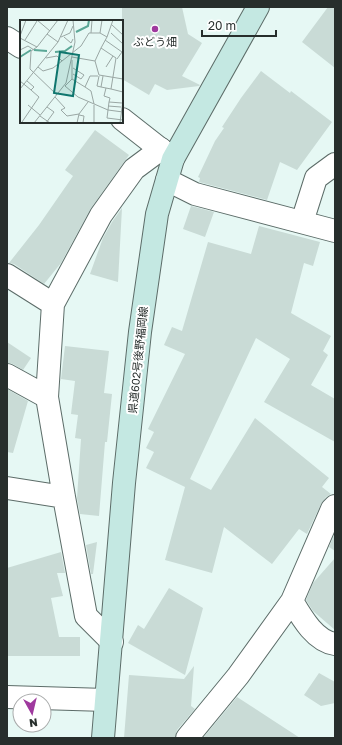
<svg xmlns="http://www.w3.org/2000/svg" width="342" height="745" font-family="'Golos Text','Noto Sans JP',sans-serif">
  <rect width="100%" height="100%" fill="#e6f8f4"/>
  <path fill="#c9dbd6" d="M122 7H182L188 34 202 43 182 76 200 85 199 86 167 90 155 84 149 95 122 79Z
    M328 7H335V68L302 42Z
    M261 71 290 93 291 91 332 122 297 170 280 162 267 200 199 182 200 178 198 177 215 141 224 128 222 127 241 98Z
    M95 130 129 155 91 208 61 263 44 284 14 264 9 263 39 225 73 176 65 170Z
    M191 206 214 212 205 237 183 229Z
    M122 208 118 282 90 274 103 238 112 222Z
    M259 226 320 242 313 266 304 263 291 313 331 336 323 351 328 355 311 385 335 399V442L264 402 290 359 256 338 190 479 211 490 255 418 329 478 322 487 331 494 326 497 321 504 307 534 299 529 272 564 224 527 212 573 165 560 185 487 146 468 154 452 146 448 154 432 148 429 185 354 164 345 172 327 182 331 208 242 251 254Z
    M7 342 31 358 23 370 13 364 7 363Z
    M65 346 109 351 104 393 112 394 107 442H105L99 516 80 514 77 498 81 439 75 438 78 415 71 414 75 381 61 379Z
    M7 389 28 401 13 453 7 452Z
    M335 533V551L329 547Z
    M97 542 93 574H91L86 545Z
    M61 552 65 573H57L63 596 51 598 59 637H80V656H7V568Z
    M335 558V630L313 611 306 600 313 583Z
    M169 588 203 608 185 675 128 643 138 625 144 629Z
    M194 666 191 706 195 709 177 730 175 738H124L129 675 184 679Z
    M319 673 335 682V703L321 706 304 695Z
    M237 697 300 738H203Z"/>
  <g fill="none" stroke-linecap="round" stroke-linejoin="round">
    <defs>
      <path id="minor" d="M167 180 195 194 335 231
        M302 222 316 178 335 164
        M7 275 53 304 101 215 134 169 161 149
        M53 304 47 397 64 497 86 616 112 642
        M7 375 47 397
        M7 488 64 497
        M335 506 332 509 292 601C302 618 315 641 335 644
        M7 697 106 700
        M187 738 238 676 292 601"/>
      <path id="tertiary" d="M7 38 21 47
        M122 119 173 159"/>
      <path id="secondary" d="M103 738 124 483 140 332 157 214 173 159 258 7"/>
    </defs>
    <use href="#minor" stroke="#5c6c68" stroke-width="24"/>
    <use href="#tertiary" stroke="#5c6c68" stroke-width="24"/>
    <use href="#secondary" stroke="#5c6c68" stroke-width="24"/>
    <use href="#minor" stroke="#fff" stroke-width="22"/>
    <use href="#tertiary" stroke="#fff" stroke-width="22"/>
    <use href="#secondary" stroke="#c4e8e2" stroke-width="22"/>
  </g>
  <circle fill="#9f399e" stroke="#fff" stroke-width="1.5" cx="155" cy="29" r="4"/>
  <g text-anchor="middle" stroke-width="4" stroke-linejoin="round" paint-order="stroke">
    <g font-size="11" fill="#272e2c" stroke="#fff">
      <text x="155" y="46">ぶどう畑</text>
    </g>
    <g font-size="11" fill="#272e2c" stroke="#fff">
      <text transform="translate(138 360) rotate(-84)" y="4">県道602号後野福岡線</text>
    </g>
  </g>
  <g transform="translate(20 20)">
    <rect width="103" height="103" fill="#e6f8f4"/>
    <path fill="none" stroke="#5aa796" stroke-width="2" d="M56 12 68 6 69 0M14 30 27 31M35 32 45 31 52 26M0 37 11 30"/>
    <path fill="none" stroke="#9aa7a4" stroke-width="1" d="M17 0 30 11M82 0 80 13 87 17 81 28 96 38 91 69 103 72M92 5 103 15M71 13 72 0M91 13 103 24M27 14 38 22M0 16 6 0M41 17 50 13 53 6M44 17 51 23 53 19M87 17 93 0M0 18 17 27 11 31 10 49 37 75M5 20 17 1M85 20 102 32 97 39M17 27 38 0M0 30 8 26 14 30M52 37 75 41 79 55 103 59M52 40V59M42 41 61 26 69 13H80M75 41 81 28M18 47 23 51 33 48 42 41 37 36 26 38M86 47 93 36M53 48 64 55 61 59 53 54M79 56 77 66 81 67M83 56 81 67 91 69M0 61 11 70M45 66 58 77 88 90 103 92M45 66 52 59 65 67M86 68 84 76 90 78 89 82M0 69 38 22 48 0M35 77 45 88 41 90 47 96 59 94M102 83 89 82 87 98 103 100M74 84 71 71 65 67 70 56H78M8 85 20 95M88 86 101 87M59 95 64 96 63 103M20 96 30 103M2 102 19 77 11 70 14 67 7 61M14 103 46 63 55 22 53 0M26 103 34 92 27 87M57 103 59 94 68 82M74 103V85M100 103 103 80"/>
    <path fill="#0f766e" fill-opacity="0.15" stroke="#0f766e" stroke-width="2" d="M40 32 59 35 53 76 34 73Z"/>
    <rect width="103" height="103" fill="none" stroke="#272e2c" stroke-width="2"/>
  </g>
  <rect width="342" height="745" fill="none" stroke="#272e2c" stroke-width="16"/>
  <g transform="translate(32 713) rotate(172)"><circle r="19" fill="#ffffff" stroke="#a9abab"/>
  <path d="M0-3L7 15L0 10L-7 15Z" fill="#9f399e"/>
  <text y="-6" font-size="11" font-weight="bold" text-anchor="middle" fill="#272e2c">N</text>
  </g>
  <path d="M202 30v6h74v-6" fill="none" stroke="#272e2c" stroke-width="2"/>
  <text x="208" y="30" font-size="12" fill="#272e2c" stroke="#ffffff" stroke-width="3" paint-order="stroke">20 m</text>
</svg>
